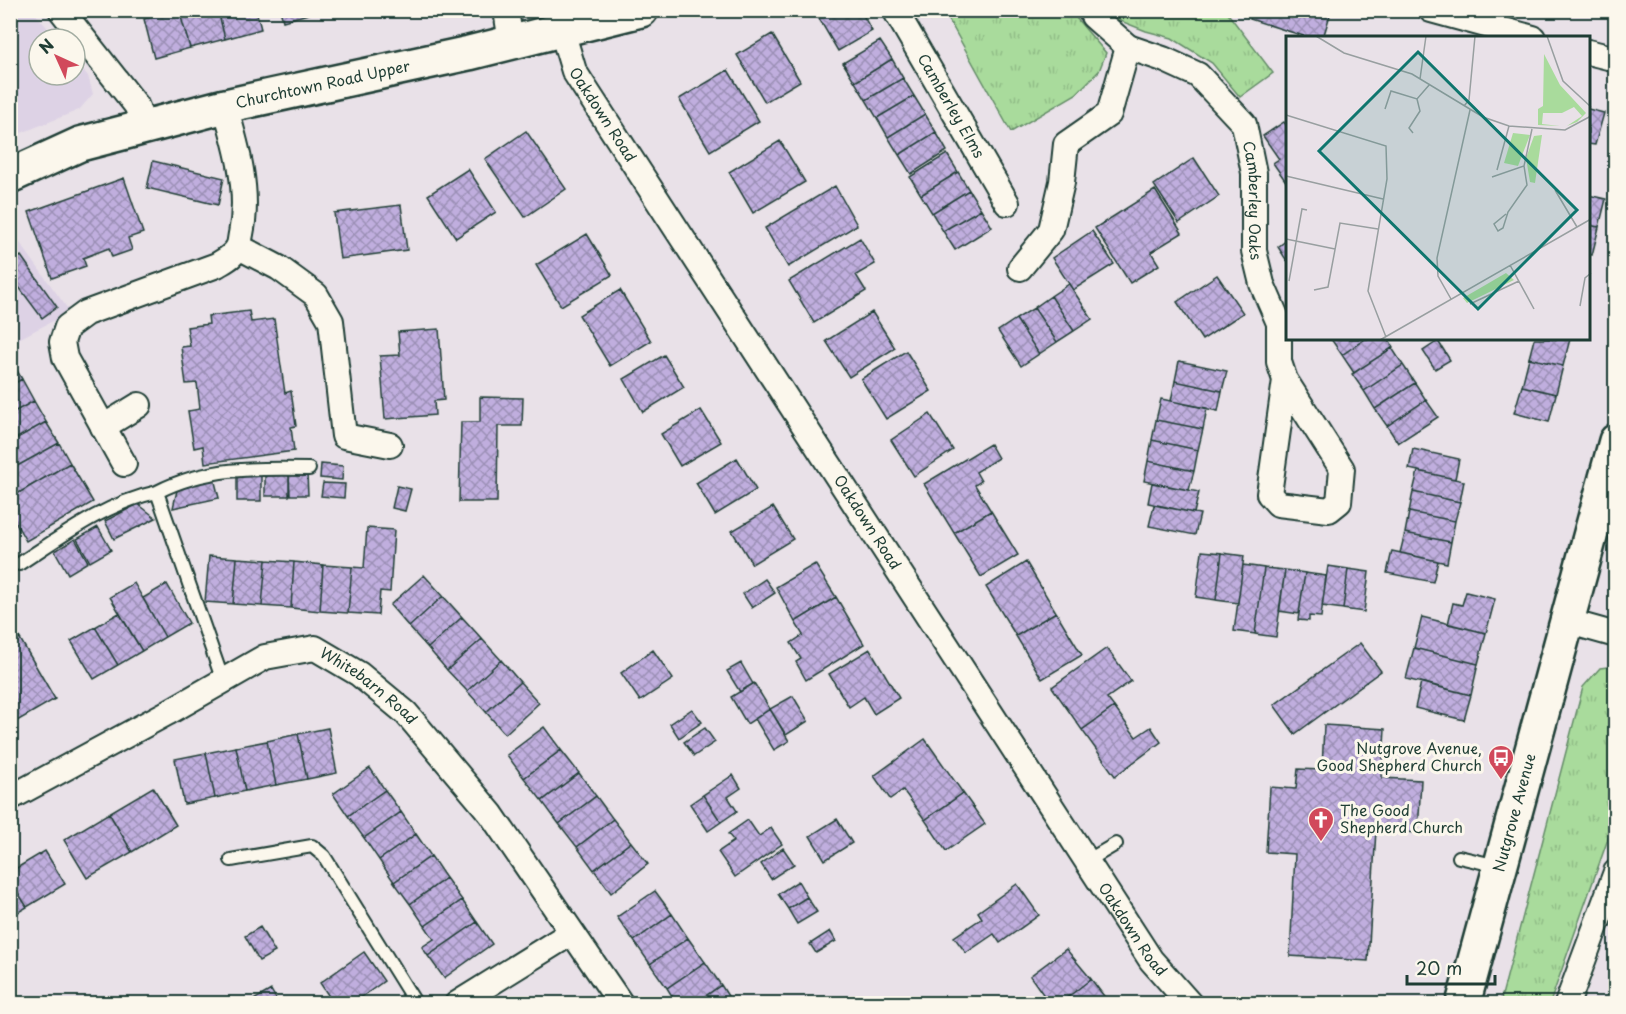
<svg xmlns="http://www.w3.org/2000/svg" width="1626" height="1014" font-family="'Playpen Sans',sans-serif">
  <defs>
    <pattern id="grass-tufts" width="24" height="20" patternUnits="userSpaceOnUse" patternTransform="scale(1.5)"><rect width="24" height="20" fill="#a9db9c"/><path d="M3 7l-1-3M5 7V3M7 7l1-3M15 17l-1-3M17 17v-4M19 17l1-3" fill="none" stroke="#91bd87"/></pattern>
    <pattern id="building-cross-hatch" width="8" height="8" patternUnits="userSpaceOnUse" patternTransform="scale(1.5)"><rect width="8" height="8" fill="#c0aede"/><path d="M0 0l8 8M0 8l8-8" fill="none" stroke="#9b8fb5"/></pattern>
  </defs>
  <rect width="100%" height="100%" fill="#e9e1e8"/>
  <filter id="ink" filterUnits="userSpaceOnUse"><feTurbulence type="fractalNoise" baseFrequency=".0167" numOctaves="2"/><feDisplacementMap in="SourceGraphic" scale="12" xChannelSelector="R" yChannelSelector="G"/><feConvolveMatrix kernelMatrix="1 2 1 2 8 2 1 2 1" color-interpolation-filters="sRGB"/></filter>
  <g filter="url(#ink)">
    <path fill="#ddd2e5" d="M11 10 33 11 57 39H39V75H75V61L88 76 93 94 79 110 11 137Z
      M10 229 70 312 11 343H10Z"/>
    <path fill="url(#grass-tufts)" stroke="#648c68" stroke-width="1.5" d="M944 11H1074L1077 19 1106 53 1099 71 1076 94 1011 132Z
      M1108 11H1226L1273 73 1240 97 1212 63 1172 38 1146 31 1113 18Z
      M1615 666V819L1550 1003H1500L1583 687 1600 668Z"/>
    <path fill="url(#building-cross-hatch)" stroke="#1f3d34" stroke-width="1.5" d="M179 10 190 48 154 58 144 19Z
      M179 10H218L225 39 190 48Z
      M218 10H256L261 29 225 39Z
      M280 10H312V13L283 21Z
      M814 10H860L872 31 838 51Z
      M1252 10H1316L1330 15 1323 38H1310L1250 19Z
      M772 34 800 81 765 102 737 55Z
      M880 41 892 59 855 82 843 63Z
      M892 59 903 78 866 100 855 82Z
      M728 70 759 121 710 151 679 99Z
      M903 78 914 96 877 118 866 100Z
      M914 96 925 114 888 137 877 118Z
      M1588 109 1604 113 1595 145 1588 144Z
      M925 114 936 132 899 155 888 137Z
      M1284 122 1287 126V183L1273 163 1279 159 1263 136Z
      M526 131 566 189 525 217 485 159Z
      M936 132 947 151 911 174 899 155Z
      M780 141 805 182 753 213 729 172Z
      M947 154 958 172 921 195 910 177Z
      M1194 158 1219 196 1179 223 1154 185Z
      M153 161 224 178 218 205 147 188Z
      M468 169 496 212 456 238 428 195Z
      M958 172 969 190 932 213 921 195Z
      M124 178 143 233 128 238 132 250 112 257 109 248 83 258 86 266 52 278 29 212Z
      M835 186 857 225 788 267 765 228Z
      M969 190 981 209 943 231 932 213Z
      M1155 190 1182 233 1151 252 1159 265 1130 283 1095 228Z
      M1588 195 1606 199 1599 227 1588 225Z
      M401 205 407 250 340 259 334 213Z
      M981 209 992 227 955 250 943 231Z
      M1588 225 1599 227 1592 255 1588 254Z
      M1092 231 1114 264 1073 290 1052 258Z
      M587 234 612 275 561 306 536 265Z
      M860 238 875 264 856 275 866 291 814 323 789 281Z
      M1287 240V261L1278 247Z
      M21 256 57 307 42 318 10 275V263Z
      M1217 275 1243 313 1202 340 1177 302Z
      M1069 284 1092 319 1074 331 1051 296Z
      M620 290 651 341 610 366 579 315Z
      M1051 296 1074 331 1057 342 1034 308Z
      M1034 308 1057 342 1039 354 1016 319Z
      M249 311 251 322 274 319 285 393 291 391 296 426 291 427 294 451 205 463 203 446 194 448 188 411 200 409 197 383 186 384 181 347 190 346 187 327 209 324 208 316Z
      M872 312 895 348 849 377 826 341Z
      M1016 319 1039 354 1021 366 998 331Z
      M439 329 444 400 434 401 435 415 385 419 380 356 400 355 398 332Z
      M1331 339H1365L1342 355Z
      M1365 339H1388L1393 347 1354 373 1342 355Z
      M1534 339H1570L1563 366 1529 358Z
      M1438 341 1450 360 1435 369 1423 351Z
      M1392 348 1403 365 1364 391 1352 374Z
      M906 351 931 391 886 419 861 379Z
      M664 355 684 387 643 412 624 379Z
      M1529 358 1563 366 1556 394 1522 386Z
      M10 359 22 379 10 386Z
      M1179 361 1227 371 1222 391 1175 381Z
      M1403 365 1415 383 1375 409 1364 391Z
      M22 379 34 401 10 414V386Z
      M1175 381 1222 391 1218 411 1171 401Z
      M1415 383 1426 400 1387 426 1375 409Z
      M1522 386 1556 394 1549 422 1514 413Z
      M480 397 523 398 522 426H498L497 502H459L461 422H480Z
      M1161 399 1207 408 1203 429 1156 420Z
      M1426 400 1438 417 1398 443 1387 426Z
      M34 401 46 422 10 442V414Z
      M701 410 721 442 680 466 661 434Z
      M930 414 953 450 914 476 891 440Z
      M1156 420 1203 429 1198 450 1152 440Z
      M46 422 59 443 10 470V442Z
      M1152 440 1198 450 1194 471 1148 461Z
      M59 443 70 463 10 498V470Z
      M990 444 998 458 976 472 981 481 975 485 991 511 954 533 924 484Z
      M1413 449 1459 459 1455 479 1409 469Z
      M737 458 756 490 715 515 696 483Z
      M1148 461 1194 471 1189 490 1144 481Z
      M70 463 93 502 26 541 10 513V498Z
      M321 464 343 466 342 480 320 478Z
      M1418 471 1464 481 1460 502 1413 492Z
      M237 474H261V501H237Z
      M289 474H307L308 495H290Z
      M289 475V496H265V476Z
      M214 478 219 498 173 508 178 486Z
      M323 483 345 484 344 498 321 496Z
      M1152 483 1199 492 1194 513 1148 503Z
      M397 486 411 489 405 511 392 508Z
      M1413 492 1460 502 1455 521 1409 512Z
      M138 504 156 518 114 539 105 521Z
      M1154 505 1200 514 1195 535 1149 526Z
      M773 507 793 539 752 564 732 531Z
      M991 511 1018 555 981 577 954 533Z
      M1409 512 1455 521 1451 542 1405 533Z
      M98 527 111 550 90 562 77 539Z
      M367 528 394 530 390 592 380 591 378 615 348 613 352 567 364 568Z
      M1405 533 1451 542 1447 563 1400 553Z
      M75 539 88 562 68 574 55 551Z
      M1202 551 1222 553 1216 600 1196 597Z
      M1392 551 1438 561 1433 582 1387 573Z
      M1222 553 1244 556 1238 603 1216 600Z
      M209 556 237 558 233 604 205 602Z
      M237 558 266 560 262 606 233 604Z
      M266 560 294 562 291 608 262 606Z
      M294 562 323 565 320 611 291 608Z
      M1026 562 1056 612 1016 636 986 587Z
      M815 564 836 597 795 622 776 587Z
      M323 565 352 567 348 613 320 611Z
      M1243 565 1264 568 1255 634 1234 631Z
      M1328 566 1348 569 1343 609 1322 606Z
      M1264 568 1285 570 1276 637 1255 634Z
      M1348 569 1369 572 1364 612 1343 609Z
      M1285 570 1305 573 1299 614 1279 611Z
      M1305 573 1326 576 1321 617 1309 616V621L1298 620Z
      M424 575 443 596 409 627 390 605Z
      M765 579 775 593 752 608 743 594Z
      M134 583 165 637 142 651 110 597Z
      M167 584 189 623 165 637 143 598Z
      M1466 592 1495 599 1486 633 1448 624 1453 603 1462 605Z
      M443 596 462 617 428 648 409 627Z
      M836 597 864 644 806 680 796 662 801 659 791 643 803 635 795 622Z
      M1056 612 1082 655 1042 679 1016 636Z
      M119 613 142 651 118 665 95 627Z
      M462 617 482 639 447 670 428 648Z
      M1422 617 1486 633 1478 664 1414 648Z
      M95 627 118 665 94 679 71 641Z
      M19 637 55 699 17 721 10 710V642Z
      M482 639 501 660 467 691 447 670Z
      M1360 643 1381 671 1295 734 1274 705Z
      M1107 648 1131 681 1107 698 1114 707 1082 730 1052 687Z
      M1414 648 1478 664 1471 695 1406 679Z
      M870 649 899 698 874 714 864 697 849 707 829 674Z
      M653 650 673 679 640 701 621 673Z
      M501 660 520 682 486 712 467 691Z
      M741 663 753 684 740 692 727 671Z
      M520 682 539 703 505 734 486 712Z
      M1421 682 1471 695 1464 720 1415 708Z
      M754 683 770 709 747 724 731 697Z
      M793 696 808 721 786 735 770 709Z
      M1114 707 1136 737 1151 727 1161 742 1115 776 1082 730Z
      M692 709 702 722 679 738 670 724Z
      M770 709 789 741 774 750 755 719Z
      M1324 725 1385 729 1382 778 1421 780 1418 833 1376 830 1368 961 1290 956 1295 854 1266 852 1270 787 1296 789 1298 769 1322 770Z
      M544 727 561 750 524 778 507 755Z
      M328 728 337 773 307 779 298 734Z
      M705 728 715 742 694 756 684 742Z
      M298 734 307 779 276 785 267 741Z
      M925 739 963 793 925 820 903 790 890 799 874 776Z
      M267 741 276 785 245 791 236 747Z
      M236 747 245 791 215 798 206 753Z
      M561 750 579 773 542 801 524 778Z
      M206 753 215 798 184 804 175 759Z
      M370 768 385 790 348 816 333 794Z
      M579 773 596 796 559 824 542 801Z
      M733 775 741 788 728 797 737 811 721 822 703 795Z
      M153 787 176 825 132 852 109 813Z
      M385 790 401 812 364 838 348 816Z
      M963 793 985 824 946 851 925 820Z
      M703 795 721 822 708 831 690 804Z
      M596 796 613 819 577 847 559 824Z
      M401 812 416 834 379 860 364 838Z
      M109 813 132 852 87 878 64 840Z
      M613 819 631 842 594 870 577 847Z
      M837 819 852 843 825 860 810 836Z
      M748 820 759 836 771 828 782 844 735 877 718 852 734 841 728 834Z
      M416 834 431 856 394 882 379 860Z
      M631 842 648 864 611 893 594 870Z
      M783 848 794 864 771 879 761 864Z
      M45 851 65 884 27 907 10 880V872Z
      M431 856 446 878 410 904 394 882Z
      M446 878 462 900 425 926 410 904Z
      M10 880 27 907 10 917Z
      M798 881 807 897 788 909 778 894Z
      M1017 884 1039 915 1000 943 994 934 966 953 954 937 982 918 978 912Z
      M655 891 672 914 634 941 617 917Z
      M807 897 817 912 797 924 788 909Z
      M462 900 477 922 428 956 422 947 434 939 425 926Z
      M672 914 688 938 650 964 634 941Z
      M477 922 492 944 444 978 428 956Z
      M260 927 275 952 259 961 245 936Z
      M830 931 836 941 816 953 810 944Z
      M688 938 705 962 667 988 650 964Z
      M1066 949 1091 979 1059 1004H1050L1030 976Z
      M364 952 384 981 352 1004H334L320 983Z
      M705 962 721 985 694 1004H677L667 988Z
      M1091 979 1110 1004H1059Z
      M721 985 733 1004H694Z
      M1616 986V1004H1609Z
      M271 990 279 1004H251L250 1002Z"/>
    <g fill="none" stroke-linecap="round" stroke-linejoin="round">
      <defs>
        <path id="lane" d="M157 492C206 467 255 468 309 469
          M19 564C62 536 106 503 157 492L223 681
          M1459 857 1498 866
          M231 860 312 846 324 856 416 1004
          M1087 861 1116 844"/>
        <g id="street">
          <path d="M61 10 136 105 146 128"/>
          <path d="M506 10 511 43"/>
          <path id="s1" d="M895 10 1007 203"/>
          <path d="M1431 10 1533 38"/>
          <path id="s2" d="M562 31 574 71 581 82 1151 960 1190 1004"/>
          <path id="s3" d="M1128 47 1163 59 1198 75 1244 124 1254 173V251L1262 284 1279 323V362L1285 380 1342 469 1339 502 1329 510 1278 504 1269 494 1285 380"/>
          <path d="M1588 52 1616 59"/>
          <path d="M239 247 279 268 316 295 331 321 344 436 390 445"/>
          <path d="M1020 268 1051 230 1062 182 1066 144 1109 114 1128 47 1093 16 1090 10"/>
          <path d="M103 427 139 405"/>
          <path d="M124 464 65 358 62 342 67 327 86 313 217 265C225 260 234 256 238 247 240 244 240 238 241 234 250 191 237 147 225 106"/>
          <path d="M1566 621 1616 635"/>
          <path id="s4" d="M10 798 167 713 265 657 315 648 359 674 406 713 491 814 621 1004"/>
          <path d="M457 1004 571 933"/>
          <path d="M1567 1004 1616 872"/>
        </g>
        <g id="secondary">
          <path id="s5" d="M10 176 80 144 225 106 469 53 641 10"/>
          <path id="s6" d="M1463 1004 1616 441"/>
        </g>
      </defs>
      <use href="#lane" stroke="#1f3d34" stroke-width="16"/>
      <use href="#street" stroke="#1f3d34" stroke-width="28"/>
      <use href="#secondary" stroke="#1f3d34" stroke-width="38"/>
      <use href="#lane" stroke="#fbf7ec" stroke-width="12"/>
      <use href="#street" stroke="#fbf7ec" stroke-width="24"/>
      <use href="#secondary" stroke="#fbf7ec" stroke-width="33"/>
    </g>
  </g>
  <defs>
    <symbol id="bus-pin" viewBox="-11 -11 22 30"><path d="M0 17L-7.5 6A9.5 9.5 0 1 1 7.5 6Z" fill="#d1495b" stroke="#fbf7ec"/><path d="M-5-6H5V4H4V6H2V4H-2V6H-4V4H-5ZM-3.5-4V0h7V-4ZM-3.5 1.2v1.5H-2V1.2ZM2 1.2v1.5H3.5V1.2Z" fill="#fff"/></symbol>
    <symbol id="church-pin" viewBox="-11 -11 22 30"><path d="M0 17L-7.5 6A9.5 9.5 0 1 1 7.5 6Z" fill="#d1495b" stroke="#fbf7ec"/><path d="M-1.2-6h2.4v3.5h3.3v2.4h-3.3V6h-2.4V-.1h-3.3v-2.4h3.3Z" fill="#fff"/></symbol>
  </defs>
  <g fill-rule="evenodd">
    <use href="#bus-pin" x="1486" y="743" width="30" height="40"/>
    <use href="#church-pin" x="1306" y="805" width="30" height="40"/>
  </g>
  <g text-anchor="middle" stroke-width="6" stroke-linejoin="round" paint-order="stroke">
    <g font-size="15" fill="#1f3d34" stroke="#fbf7ec">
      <text dy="5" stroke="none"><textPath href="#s5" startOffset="327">Churchtown Road Upper</textPath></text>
      <text dy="5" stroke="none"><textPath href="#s1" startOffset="111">Camberley Elms</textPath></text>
      <text dy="5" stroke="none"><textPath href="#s2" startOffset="94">Oakdown Road</textPath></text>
      <text dy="5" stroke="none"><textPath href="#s3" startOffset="220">Camberley Oaks</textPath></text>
      <text dy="5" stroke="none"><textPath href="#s2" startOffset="580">Oakdown Road</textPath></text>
      <text dy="5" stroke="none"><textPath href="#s4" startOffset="408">Whitebarn Road</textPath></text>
      <text dy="5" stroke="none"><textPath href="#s6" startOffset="198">Nutgrove Avenue</textPath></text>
      <text dy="5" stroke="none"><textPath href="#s2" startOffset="1066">Oakdown Road</textPath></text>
    </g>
    <g font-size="15" fill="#1f3d34" stroke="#fbf7ec" text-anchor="end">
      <text x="1482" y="754">Nutgrove Avenue,<tspan x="1482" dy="17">Good Shepherd Church</tspan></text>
      <text x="1340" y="816" text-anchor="start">The Good<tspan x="1340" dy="17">Shepherd Church</tspan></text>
    </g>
  </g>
  <g transform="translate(1286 36)">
    <rect width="304" height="304" fill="#e9e1e8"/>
    <path d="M258 18 274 49 300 77 291 86 281 90 296 80 288 71 276 77H257L256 88 274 90 252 89V73L257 70ZM227 97 244 99 232 130 218 127ZM256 99 249 147 244 146 240 122 248 100ZM220 237 228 244 181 267 177 262Z" fill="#a9db9c"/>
    <path fill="none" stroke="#989fa0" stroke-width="1.5" d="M30 0 58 17 126 38 197 81 223 90 279 94 305 80M261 0 277 45 305 71M134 43 140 0M178 70 183 64 189 0M99 73 105 55 131 63 144 48M0 79 100 110 101 143 82 255 100 301M127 97 123 92 134 75 131 63M211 134 223 90M0 140 97 163M206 141 238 130 246 93M269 154 291 191M220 178 208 188 212 195 217 192 222 176 241 149 238 130M0 203 49 213M224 229 248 273M3 245 16 173 21 174M28 254 42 251 54 187 92 193M165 263 152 240 151 222 184 74M184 268 233 245M294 270 299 242 305 237M94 304 305 183"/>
    <path fill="#0f766e" fill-opacity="0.15" stroke="#0f766e" stroke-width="3" d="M132 16 291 174 192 273 33 115Z"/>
    <rect width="304" height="304" fill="none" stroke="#1f3d34" stroke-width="3"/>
  </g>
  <rect width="1626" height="1014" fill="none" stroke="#fbf7ec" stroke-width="36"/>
  <rect x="18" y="18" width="1590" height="978" fill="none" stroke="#1f3d34" stroke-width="2" filter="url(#ink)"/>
  <g transform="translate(57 57) rotate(315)"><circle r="28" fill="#fbf7ec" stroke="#a3ada2" stroke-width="1.5"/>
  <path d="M0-4.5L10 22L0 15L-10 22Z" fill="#d1495b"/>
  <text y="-9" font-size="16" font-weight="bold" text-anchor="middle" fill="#1f3d34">N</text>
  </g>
  <path d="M1407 975v9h88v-9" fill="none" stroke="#1f3d34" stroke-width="3"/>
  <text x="1416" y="975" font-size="18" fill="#1f3d34" stroke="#fbf7ec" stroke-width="4.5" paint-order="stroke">20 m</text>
</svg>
